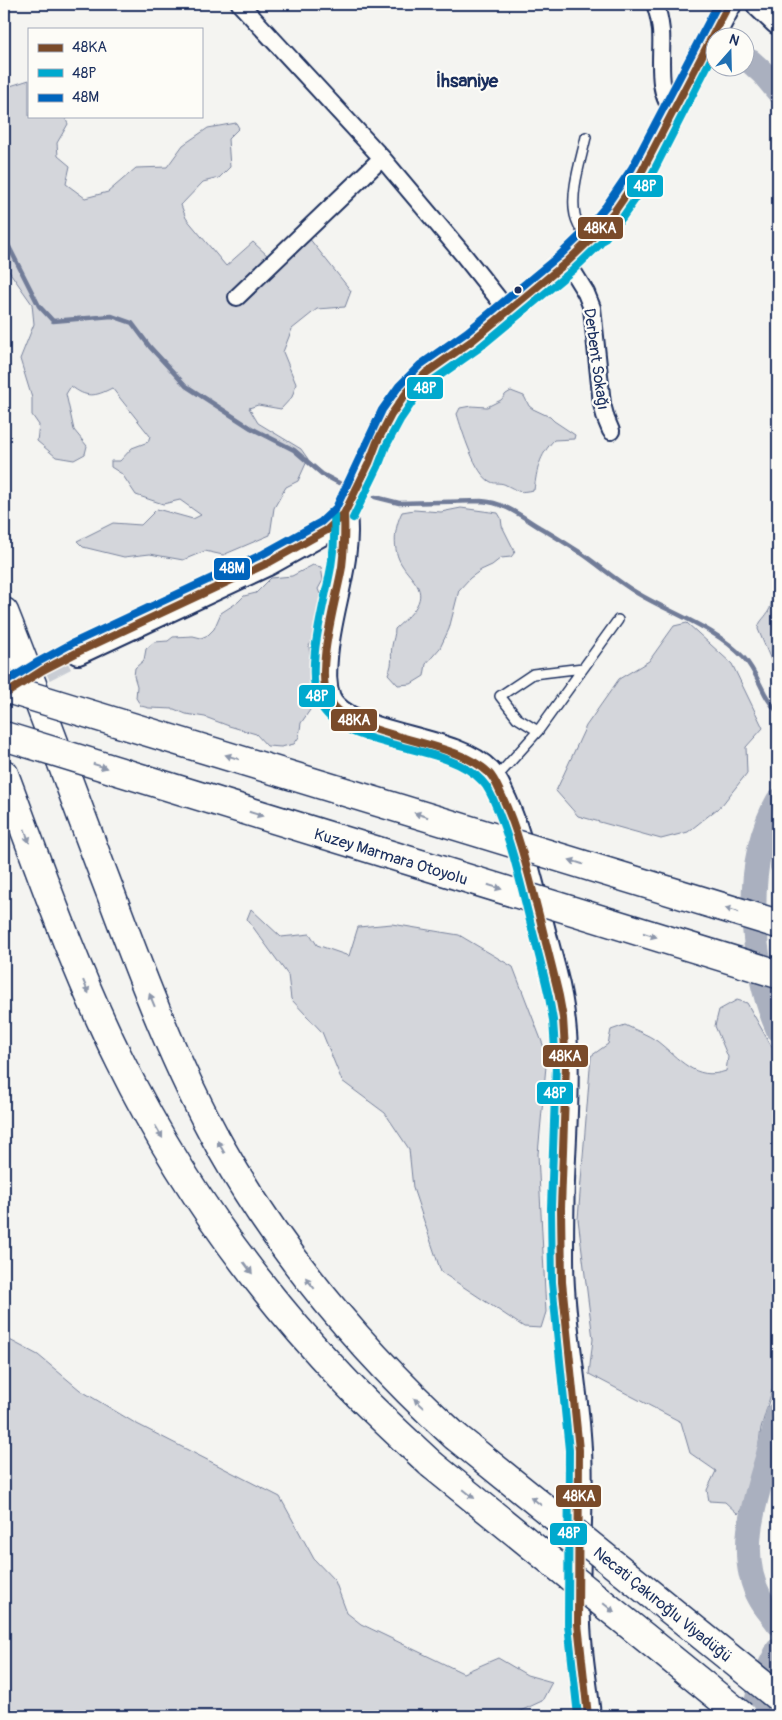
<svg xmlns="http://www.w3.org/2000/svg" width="782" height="1720" font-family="Pangolin,sans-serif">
  <rect width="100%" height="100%" fill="#f4f4f1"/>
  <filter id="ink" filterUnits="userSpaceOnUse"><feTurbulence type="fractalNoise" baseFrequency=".02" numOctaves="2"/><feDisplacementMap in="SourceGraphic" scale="10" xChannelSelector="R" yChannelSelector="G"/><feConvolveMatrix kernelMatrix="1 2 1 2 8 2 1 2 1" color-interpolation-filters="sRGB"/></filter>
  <g filter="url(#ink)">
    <path fill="#d4d6db" stroke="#78829c" d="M29 80V116H64L68 124 57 143 58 156 70 166 66 184 85 198 108 192 136 168 167 167 183 145 208 128 236 123 239 128 228 139 230 167 219 178 203 182 181 205 186 218 226 266 253 242 268 256 301 228 351 291 345 307 317 309 292 329 283 352 296 384 292 397 281 409 258 405 249 408 258 423 301 449 308 459 298 481 286 487 274 508 270 535 223 555 205 551 183 560 150 554 124 557 83 547 77 541 113 523 141 525 157 509 193 519 201 515 180 500 163 504 136 495 122 474 111 467V461H120L132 448 148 442 150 436 112 388C95 397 86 398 71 386L66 394 74 430 87 446 85 454 74 460 56 457 37 441 39 425 32 415V398L20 359 34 324 32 304 4 264V88Z
      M511 391 524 396 529 406 533 409 550 417 554 421 575 435 574 439 554 440C539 456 537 469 534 490 516 493 521 492 506 485 501 482 495 484 491 482 475 475 462 430 457 414L460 408 471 406 487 407 501 400 506 394Z
      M461 508 498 513 501 518 502 526 515 552 511 557 501 558 492 565 481 570 470 578 459 590 449 629 440 648 426 664 424 676 411 684 398 685 388 674C394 661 390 658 392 646 393 639 395 636 395 629 401 623 409 617 414 610 429 589 411 580 402 565 392 550 394 528 402 512L414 510 441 512Z
      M313 565 321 567 323 580 318 589 324 604 318 613 315 635 309 646 310 660 314 670 312 683 308 692 310 710 301 723 299 737 294 744 281 747 267 746 256 734 229 726 205 717 186 714 174 709 149 708 141 706 136 698 137 686 134 676 135 668 144 660 146 649 154 642 168 641 173 637 193 636 201 638 208 635 214 629 221 613 238 602 244 596 256 593 271 578 292 576Z
      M778 587V666L773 665 758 629C759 621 764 619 768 612 774 603 768 598 778 587Z
      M687 623 732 664 763 728 746 747 747 773 722 805 688 832 661 839 578 816 556 791 586 726 619 679 649 661 674 626Z
      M251 909 281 937 310 934 317 945 349 956 358 927 392 924 459 935 513 967 547 1055 538 1154 546 1312 541 1328 524 1327 441 1272 413 1188 409 1149 385 1113 342 1081 322 1032 291 999 288 975 247 919Z
      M737 1000 747 1003 778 1058V1370L761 1428 753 1491 738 1514 725 1502 709 1501 707 1490 716 1471 690 1453 681 1422 589 1374 593 1339 578 1219 591 1056 608 1044 611 1030 625 1025C635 1030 647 1034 657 1041 679 1058 695 1082 726 1071L728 1057 715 1026 719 1010Z
      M4 1337 38 1355 80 1390 135 1423 280 1497 314 1559 335 1581 347 1613 361 1624 463 1673 498 1658 527 1675 552 1682 542 1701 514 1714 482 1716H4Z"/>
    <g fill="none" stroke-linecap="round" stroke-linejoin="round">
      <path stroke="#717c98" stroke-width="4.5" d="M4 237 39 306 53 321 112 316 132 323 150 347 186 386 251 428 294 450 322 474 339 483
        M375 497 399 503 481 501C503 502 520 515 539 527 553 535 567 544 581 553 600 566 617 581 637 593 672 614 715 627 744 658 759 674 762 697 778 712"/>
      <path stroke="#aab0bf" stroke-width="25" d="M751 62 763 73 778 91
        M778 801C742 863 750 965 778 1029
        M778 1414C774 1430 771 1447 766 1463 753 1505 737 1556 760 1598 765 1608 772 1614 778 1623
        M753 1716 761 1685 778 1650"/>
      <path stroke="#c9cdd4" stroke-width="24" stroke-dasharray="24 12" stroke-linecap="butt" d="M14 689 43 670 78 652"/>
      <defs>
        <path id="lane" d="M586 137C581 160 570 192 575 215 577 224 582 232 587 240
          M538 731 517 718 500 696 533 674 583 668
          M495 779 538 731 618 620
          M778 852 777 867 778 870"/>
        <path id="street" d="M240 4 382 158 462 253 508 311
          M655 4C658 12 660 21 661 31 663 53 655 94 674 110
          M567 262 586 293 592 308 602 404 606 419 611 431
          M237 297 382 158"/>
        <path id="secondary" d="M344 514C350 562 328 610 325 658 324 671 323 685 328 698 345 738 455 736 488 772 496 780 499 790 504 800 518 831 525 863 534 895 540 921 547 947 554 973 570 1033 566 1096 563 1158 561 1192 561 1225 561 1258 561 1322 576 1386 579 1450 582 1508 575 1566 578 1624 579 1654 585 1686 588 1716
          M78 652 268 563 327 530 344 514 369 463 377 442 391 415 407 392 426 373 473 340 567 262 593 237 614 212 641 173 729 4"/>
        <path id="primary" d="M760 4 778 21"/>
        <path id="highway" d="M4 612C41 705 75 800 111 894 143 980 176 1067 221 1148 283 1258 362 1351 455 1436
          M4 774C40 870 74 968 120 1061 177 1177 253 1284 342 1378 370 1408 401 1436 431 1464"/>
      </defs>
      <use href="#lane" stroke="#1b2f5e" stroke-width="12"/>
      <use href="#street" stroke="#1b2f5e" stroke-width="20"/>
      <use href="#secondary" stroke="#1b2f5e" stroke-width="28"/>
      <use href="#primary" stroke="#1b2f5e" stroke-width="30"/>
      <use href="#highway" stroke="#1b2f5e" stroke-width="31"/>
      <use href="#lane" stroke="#fdfcf7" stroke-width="9"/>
      <use href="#street" stroke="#fdfcf7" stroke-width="16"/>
      <use href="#secondary" stroke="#fdfcf7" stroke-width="24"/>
      <use href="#primary" stroke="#fdfcf7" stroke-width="26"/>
      <use href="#highway" stroke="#fdfcf7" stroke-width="28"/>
      <defs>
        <path id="highway-bridge" d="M4 688 778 924
          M4 736 778 974
          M455 1436 778 1697
          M431 1464 742 1716"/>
      </defs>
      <use href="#highway-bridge" stroke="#1b2f5e" stroke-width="31" stroke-linecap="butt"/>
      <use href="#highway-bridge" stroke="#fdfcf7" stroke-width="28"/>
      <defs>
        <path id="bus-1" d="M344 514C345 532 344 549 342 567 337 597 315 670 328 697 348 740 451 736 489 773 495 779 498 788 502 796 520 835 529 877 540 919 546 944 553 970 559 996L563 1018 566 1065 561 1208 562 1282 579 1450 578 1624 588 1716
          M4 695 43 670 78 652 268 563 327 530 344 514 369 463 377 442 391 415 407 392 426 373 473 340 567 262 593 237 614 212 641 173 729 4"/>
        <path id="bus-2" d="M334 515C335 532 334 550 331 567 325 602 304 670 319 702 343 753 445 740 482 781 490 789 494 801 498 811 512 845 520 881 529 917 536 944 543 970 549 997L553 1020 556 1065 551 1208 552 1282 569 1450 568 1624 578 1716
          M353 518 378 467 386 446 400 420 415 398 432 381 479 348 573 270 600 244 622 218 650 178 714 53"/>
        <path id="bus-3" d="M4 683 38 662 73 643 263 554 321 522 336 508 382 410 399 386 420 365 467 332 560 255 586 230 606 206 632 168 718 4"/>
      </defs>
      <use href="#bus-1" stroke="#fdfcf7" stroke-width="11"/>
      <use href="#bus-2" stroke="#fdfcf7" stroke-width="11"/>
      <use href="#bus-3" stroke="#fdfcf7" stroke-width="11"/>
      <use href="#bus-1" stroke="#7a4b2a" stroke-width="8"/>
      <use href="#bus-2" stroke="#00a9ce" stroke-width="8"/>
      <use href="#bus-3" stroke="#0065bd" stroke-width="8"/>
    </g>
    <defs><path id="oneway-solid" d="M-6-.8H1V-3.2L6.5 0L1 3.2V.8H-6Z" transform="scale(1.25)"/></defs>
    <g fill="#8c96aa">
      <use href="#oneway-solid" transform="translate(232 757) rotate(-163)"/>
      <use href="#oneway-solid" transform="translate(100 766) rotate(17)"/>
      <use href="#oneway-solid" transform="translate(256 814) rotate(17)"/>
      <use href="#oneway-solid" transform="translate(421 815) rotate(-163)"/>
      <use href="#oneway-solid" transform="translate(27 836) rotate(70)"/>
      <use href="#oneway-solid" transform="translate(576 862) rotate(-163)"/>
      <use href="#oneway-solid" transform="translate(495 887) rotate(17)"/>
      <use href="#oneway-solid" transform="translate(732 910) rotate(-163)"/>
      <use href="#oneway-solid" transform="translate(650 935) rotate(17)"/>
      <use href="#oneway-solid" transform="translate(86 987) rotate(67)"/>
      <use href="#oneway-solid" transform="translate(152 1000) rotate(-112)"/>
      <use href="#oneway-solid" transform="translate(159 1132) rotate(60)"/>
      <use href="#oneway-solid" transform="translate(221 1147) rotate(-119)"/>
      <use href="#oneway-solid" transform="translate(248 1268) rotate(53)"/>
      <use href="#oneway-solid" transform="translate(310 1283) rotate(-128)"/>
      <use href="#oneway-solid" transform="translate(419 1403) rotate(-137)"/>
      <use href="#oneway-solid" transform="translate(469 1494) rotate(39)"/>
      <use href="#oneway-solid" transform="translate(536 1501) rotate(-141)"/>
      <use href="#oneway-solid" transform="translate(609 1608) rotate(39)"/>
    </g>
  </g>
  <circle fill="#1b2f5e" stroke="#fdfcf7" stroke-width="2" cx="518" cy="290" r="4.5"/>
  <g text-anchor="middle" stroke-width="4.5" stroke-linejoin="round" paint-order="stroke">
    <g font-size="16" fill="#1b2f5e" stroke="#fdfcf7">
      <text transform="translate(597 359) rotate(82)" y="6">Derbent Sokağı</text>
      <text transform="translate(391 856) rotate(17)" y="6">Kuzey Marmara Otoyolu</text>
      <text transform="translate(663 1604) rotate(39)" y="6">Necati Çakıroğlu Viyadüğü</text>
    </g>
    <g font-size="19" font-weight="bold" fill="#1b2f5e" stroke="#fdfcf7">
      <text x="467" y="87">İhsaniye</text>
    </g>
  </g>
  <g stroke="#fdfcf7" stroke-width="2">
    <rect x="626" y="174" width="38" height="24" rx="5" fill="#00a9ce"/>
    <rect x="577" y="216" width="47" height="24" rx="5" fill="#7a4b2a"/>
    <rect x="406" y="376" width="38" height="24" rx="5" fill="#00a9ce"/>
    <rect x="213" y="557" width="38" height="24" rx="5" fill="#0065bd"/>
    <rect x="298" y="684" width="38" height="24" rx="5" fill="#00a9ce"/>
    <rect x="330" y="708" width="48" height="24" rx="5" fill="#7a4b2a"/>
    <rect x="542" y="1044" width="47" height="24" rx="5" fill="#7a4b2a"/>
    <rect x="536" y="1081" width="38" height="24" rx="5" fill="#00a9ce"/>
    <rect x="555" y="1484" width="47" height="24" rx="5" fill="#7a4b2a"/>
    <rect x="549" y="1522" width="39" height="24" rx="5" fill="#00a9ce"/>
  </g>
  <g font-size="14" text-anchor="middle" font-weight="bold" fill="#fff">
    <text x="645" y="191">48P</text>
    <text x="600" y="233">48KA</text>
    <text x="425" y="393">48P</text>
    <text x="232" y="573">48M</text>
    <text x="317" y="701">48P</text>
    <text x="354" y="725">48KA</text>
    <text x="565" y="1061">48KA</text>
    <text x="555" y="1098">48P</text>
    <text x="579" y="1501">48KA</text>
    <text x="569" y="1538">48P</text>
  </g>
  <rect width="782" height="1720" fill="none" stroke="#fdfcf7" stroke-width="20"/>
  <rect x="10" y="10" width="762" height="1700" fill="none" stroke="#1b2f5e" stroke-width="2" filter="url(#ink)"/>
  <rect x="28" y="28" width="175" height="90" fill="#fdfcf7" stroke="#a3aaba"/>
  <rect x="38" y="44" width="25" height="8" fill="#7a4b2a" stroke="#a3aaba"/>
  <text x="72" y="52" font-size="15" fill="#1b2f5e">48KA</text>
  <rect x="38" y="69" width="25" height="8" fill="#00a9ce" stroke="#a3aaba"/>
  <text x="72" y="78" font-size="15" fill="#1b2f5e">48P</text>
  <rect x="38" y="94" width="25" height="8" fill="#0065bd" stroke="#a3aaba"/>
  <text x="72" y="102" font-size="15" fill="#1b2f5e">48M</text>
  <g transform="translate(730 52) rotate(20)"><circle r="24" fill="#fdfcf7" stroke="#a3aaba"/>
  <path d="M0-4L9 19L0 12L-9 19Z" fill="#1f6fb2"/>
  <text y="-8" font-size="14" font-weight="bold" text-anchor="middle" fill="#1b2f5e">N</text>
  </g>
</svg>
